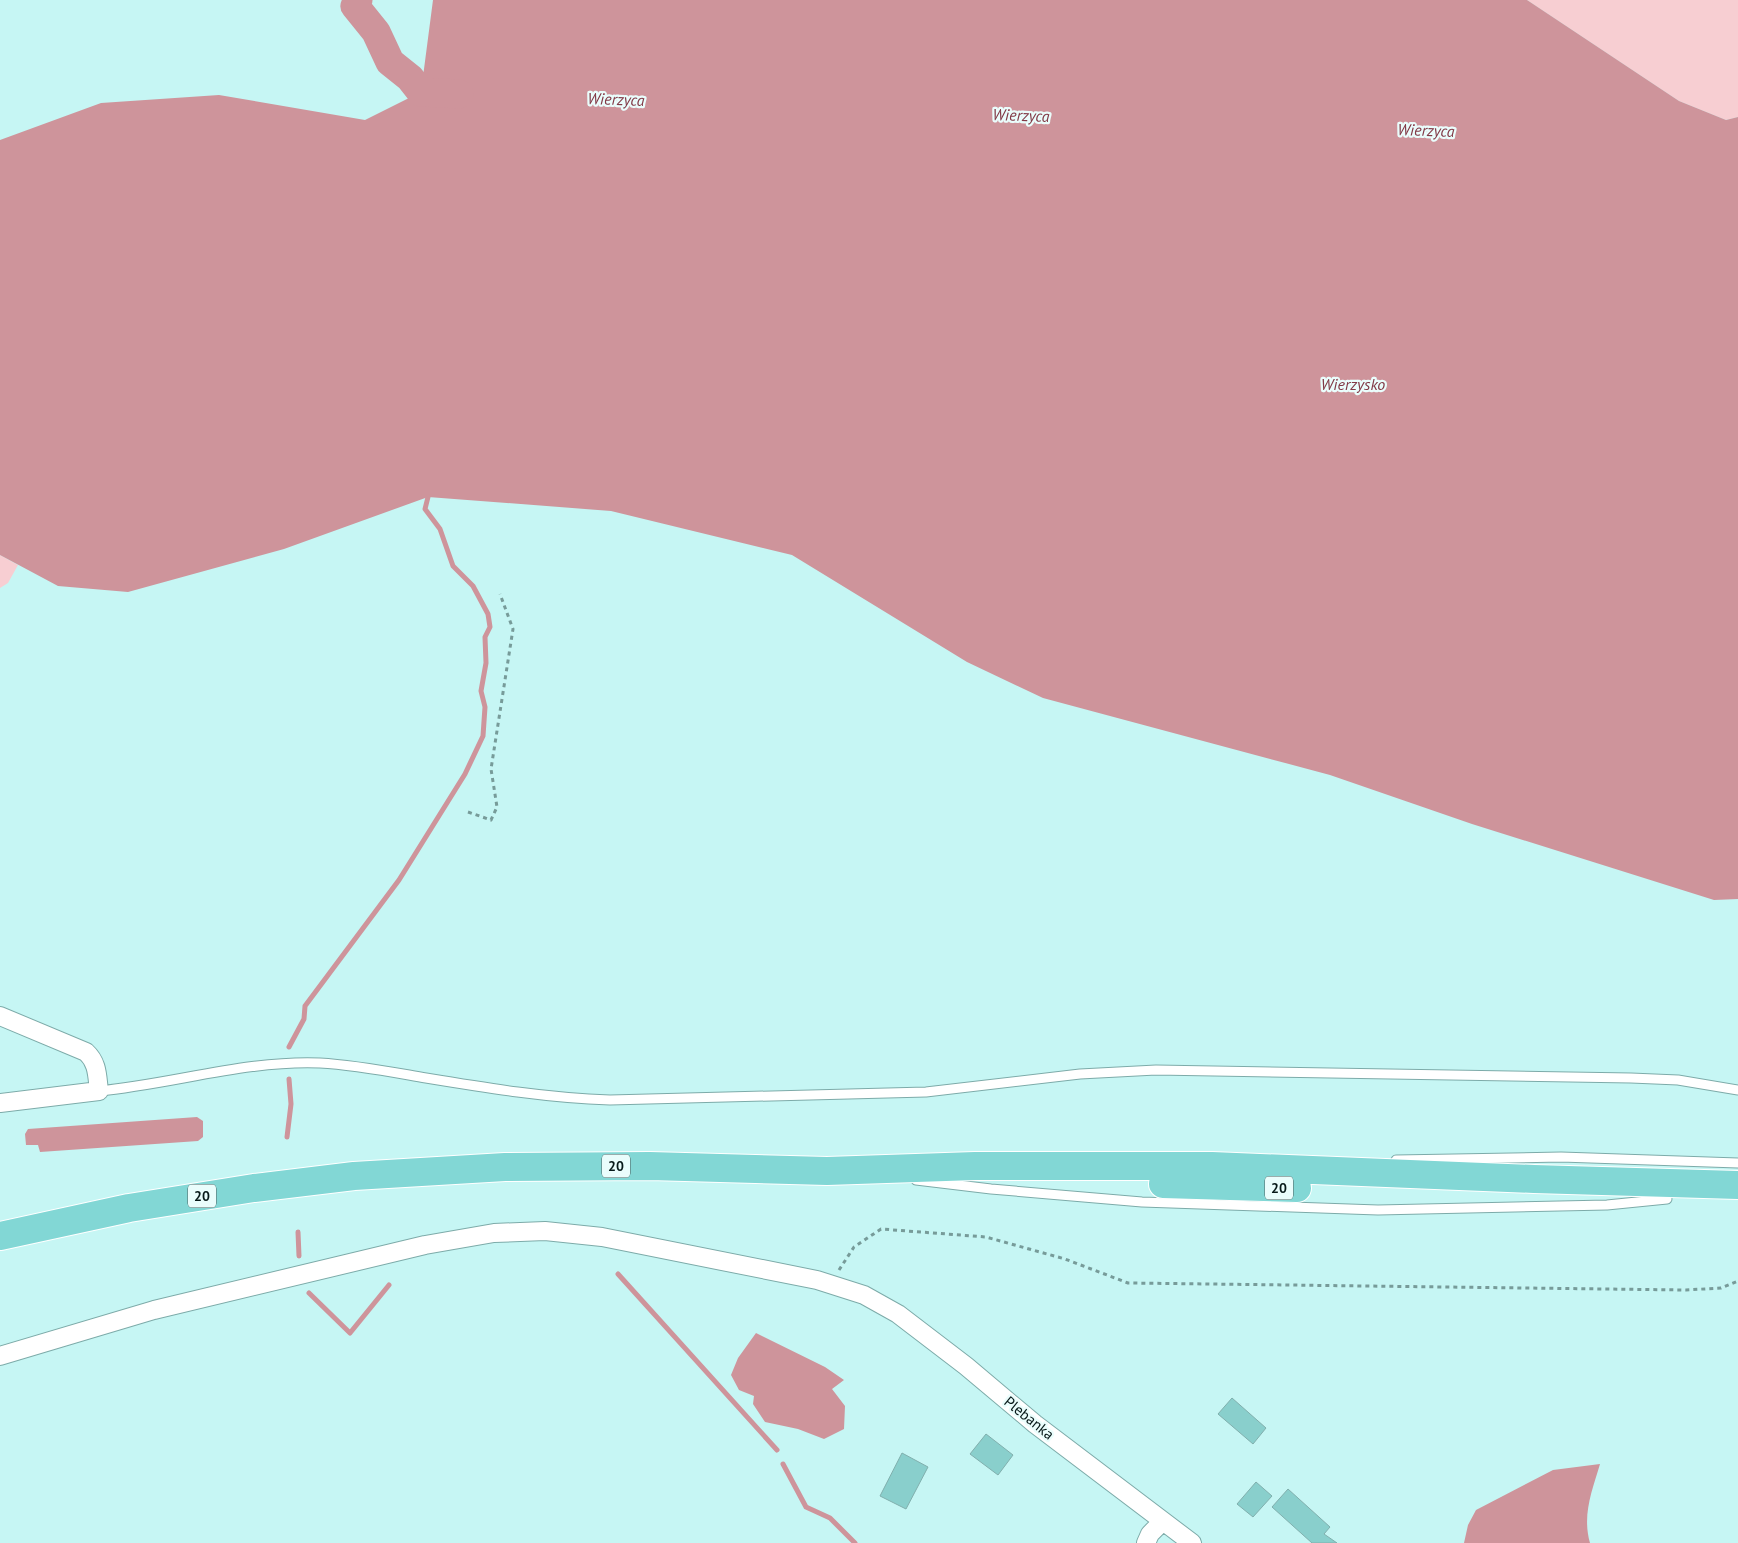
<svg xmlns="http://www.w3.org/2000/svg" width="1738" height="1543" font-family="'PT Sans',sans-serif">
  <rect width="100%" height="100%" fill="#c6f6f4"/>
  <path fill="#f7ced2" d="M1527 0H1738V117L1726 120 1679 101Z
    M0 555 18 565 8 583 0 588Z"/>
  <path fill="#ce949b" d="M433 0H1527L1679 101 1726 120 1738 117V899L1714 900 1472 824 1330 775 1043 698 967 662 792 555 611 511 428 497 284 549 128 592 58 586 0 555V140L101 103 219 95 365 120 421 92Z
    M197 1117 203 1121V1137L198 1141 40 1152 38 1145H26L25 1134 28 1129Z
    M756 1333 825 1367 844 1380 832 1389 845 1406 844 1429 824 1439 798 1429 765 1422 753 1404 754 1396 739 1390 731 1375 738 1358Z
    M1600 1464C1592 1491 1582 1515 1590 1543H1464L1468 1525 1476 1510 1553 1470Z"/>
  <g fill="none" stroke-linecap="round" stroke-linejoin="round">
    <path stroke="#ce949b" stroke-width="5" d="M289 1047 304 1019 305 1006 399 880 465 774 483 736 485 707 481 691 486 663 485 637 490 627 488 614 473 586 453 566 440 529 425 509 428 497
      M287 1137 291 1104 289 1079
      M298 1232 299 1256
      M618 1274 777 1450
      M309 1293 350 1333 389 1285
      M783 1464 806 1507 830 1518 855 1543"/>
    <path stroke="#ce949b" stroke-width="29" d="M358 0 355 6 376 32 390 62 410 78 421 92 459 94"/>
  </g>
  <path fill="#89cfcc" stroke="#81afad" d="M1232 1398 1266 1428 1253 1444 1218 1414Z
    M986 1434 1013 1455 998 1475 970 1454Z
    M902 1453 928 1467 906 1509 880 1496Z
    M1256 1482 1272 1496 1253 1517 1237 1504Z
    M1288 1489 1330 1527 1324 1534 1337 1543H1312L1272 1507Z"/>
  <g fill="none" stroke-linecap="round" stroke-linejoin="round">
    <defs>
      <path id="lane" d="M99 1091C173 1084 246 1060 320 1063 356 1065 391 1072 426 1078 487 1088 548 1098 610 1100L926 1092 1080 1074 1156 1070 1631 1078 1678 1080 1738 1090
        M1396 1160 1561 1157 1738 1163
        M916 1180 991 1189 1142 1202 1378 1210 1607 1205 1667 1199"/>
      <path id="street" d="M0 1016 86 1052C98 1063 97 1076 99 1091L0 1103
        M0 1356 154 1310 425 1245 494 1233 545 1231 602 1237 817 1280 864 1295 898 1314 966 1366 1035 1424 1192 1543
        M1146 1543 1150 1534 1163 1521"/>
      <path id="primary" d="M1163 1184 1297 1188
        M0 1236 129 1208 254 1188 354 1176 505 1167 650 1166 827 1171 975 1166H1212L1534 1179 1738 1185"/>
    </defs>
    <use href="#lane" stroke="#7daba9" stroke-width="11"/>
    <use href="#street" stroke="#7daba9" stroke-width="20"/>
    <use href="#primary" stroke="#fff" stroke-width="30"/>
    <path stroke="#779b99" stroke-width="3" stroke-dasharray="4 4" stroke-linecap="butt" d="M468 812 491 820 497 807 491 769 513 629 500 594
      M839 1270 854 1247 881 1229 986 1237 1065 1259 1128 1283 1686 1290 1721 1288 1738 1281"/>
    <use href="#lane" stroke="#fff" stroke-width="9"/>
    <use href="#street" stroke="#fff" stroke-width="18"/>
    <use href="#primary" stroke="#82d7d5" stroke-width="28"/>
  </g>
  <g text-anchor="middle" stroke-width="4.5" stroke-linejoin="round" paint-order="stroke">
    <g fill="#eafdfc" stroke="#4b5d5d" stroke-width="1">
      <rect x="602" y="1154.5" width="28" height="23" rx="4"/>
      <rect x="1265" y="1176.5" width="28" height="23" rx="4"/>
      <rect x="188" y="1184.5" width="28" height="23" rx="4"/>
    </g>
    <g font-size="14" font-weight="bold" fill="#071919">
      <text x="616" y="1171">20</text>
      <text x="1279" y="1193">20</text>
      <text x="202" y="1201">20</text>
    </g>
    <g font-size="15" fill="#071919" stroke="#eafdfc">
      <text transform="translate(1029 1418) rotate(39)" y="5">Plebanka</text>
    </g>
    <g font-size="16" font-style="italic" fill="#823946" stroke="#eafdfc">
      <text transform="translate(616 99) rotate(2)" y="6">Wierzyca</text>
      <text transform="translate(1021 115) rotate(2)" y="6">Wierzyca</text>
      <text transform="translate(1426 130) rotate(2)" y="6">Wierzyca</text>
      <text x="1353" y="390">Wierzysko</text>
    </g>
  </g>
</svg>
